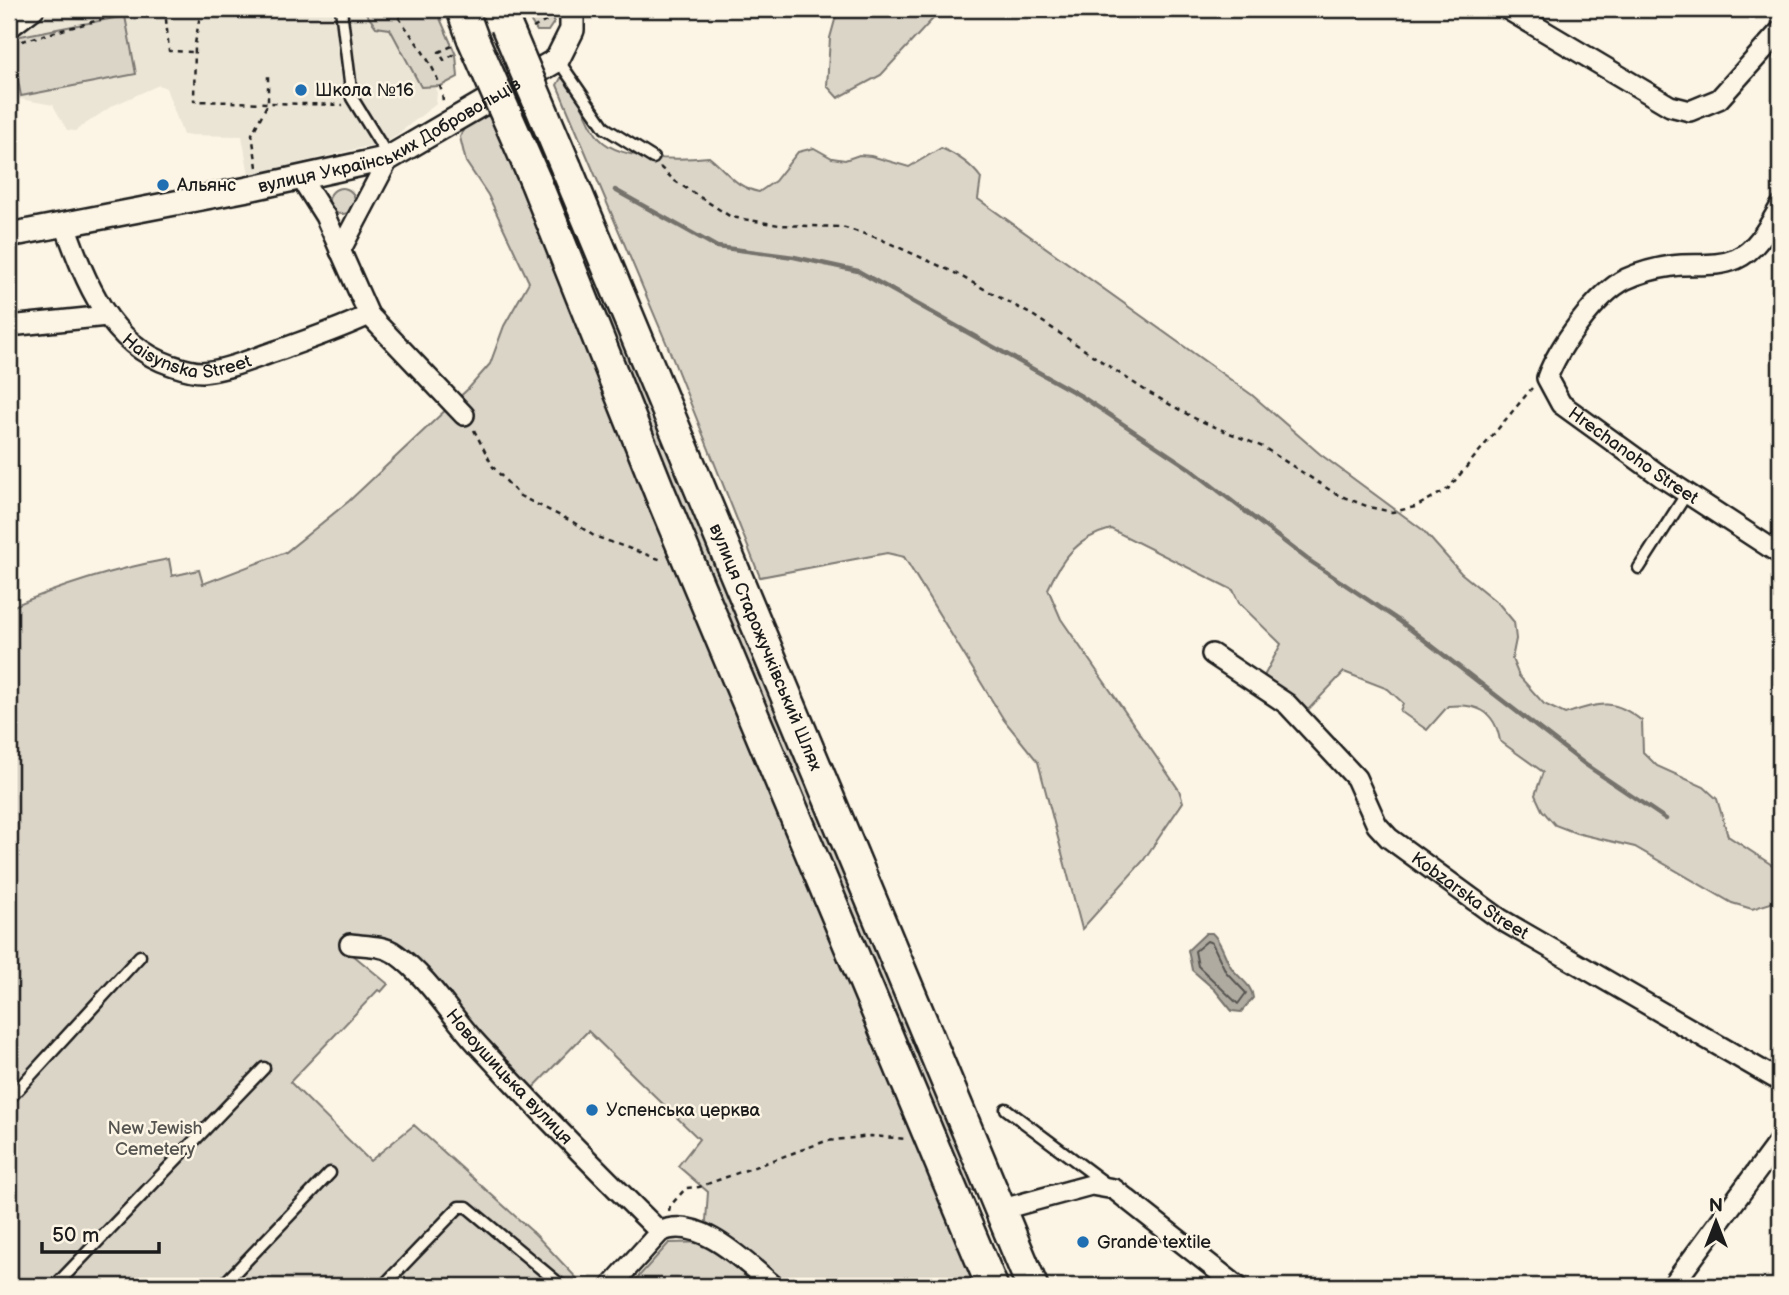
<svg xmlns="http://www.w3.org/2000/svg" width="1789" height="1295" font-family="'Balsamiq Sans',sans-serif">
  <rect width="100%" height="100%" fill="#fcf5e5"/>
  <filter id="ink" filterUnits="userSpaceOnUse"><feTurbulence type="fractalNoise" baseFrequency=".0143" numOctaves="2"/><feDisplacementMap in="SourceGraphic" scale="14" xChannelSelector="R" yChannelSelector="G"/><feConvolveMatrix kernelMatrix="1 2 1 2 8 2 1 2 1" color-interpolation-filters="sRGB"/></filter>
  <g filter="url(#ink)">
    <path fill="#ebe5d6" d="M25 9H385L437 92 436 104 389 141 249 175 242 136 183 135 166 88 159 85 112 106 75 131 67 130 53 105 9 97V21Z"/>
    <path fill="#dbd5c8" stroke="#7c7872" stroke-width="2" d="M363 9H436L456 55 458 77 441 86 421 87 390 29 376 27Z
      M523 9H553L554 22 548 31H537Z
      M838 9H942L881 75 838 98 827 86 830 38Z
      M125 16 136 74 21 96 10 38Z
      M561 78 570 81C580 98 586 118 596 134 613 162 682 160 709 157 728 172 735 187 759 192L775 181 798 152 814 148 832 158 845 160 859 155 871 156 909 167 941 148C957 155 971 164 981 178L978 199 1252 395 1320 454 1423 530 1461 573 1499 604 1514 622 1516 639 1512 659 1519 676 1544 704 1565 714C1599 703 1613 697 1642 721L1643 752 1657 766 1704 787 1717 799 1728 836 1778 869 1780 889 1771 903 1752 909 1732 903 1635 847 1576 833 1555 825 1542 810 1535 795 1543 772 1500 741C1495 710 1476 703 1448 706L1427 730 1400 711 1403 703 1388 689 1344 672 1307 711 1263 678 1281 644 1239 603 1233 590 1111 529C1077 538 1062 558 1048 589L1061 619 1179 790 1183 802 1143 861 1082 929 1038 762 1004 720 904 557 887 553 760 577 668 347 557 85Z
      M484 114 500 123 976 1286H630L669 1243 711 1242 706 1221 708 1192 678 1166 699 1139 588 1031 527 1094 398 950 346 949 388 984 381 992 378 990 290 1082 370 1161 414 1125 535 1234 584 1286H9V608C60 586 114 569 169 559L172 576 199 570 203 584 286 552 349 501 469 388 490 364 504 326 529 282 488 195 466 162 460 137 465 126Z
      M548 162 554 164 982 1187 964 1194 541 165Z
      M329 201a13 13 0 1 1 26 0a13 13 0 1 1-26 0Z"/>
    <path fill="#b0aba1" stroke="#75726c" stroke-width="2" d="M1206 933H1212C1222 942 1224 956 1231 967 1239 979 1252 984 1253 998L1241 1012 1232 1011 1215 990 1192 970 1188 950Z"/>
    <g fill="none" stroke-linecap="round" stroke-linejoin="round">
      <path stroke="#575551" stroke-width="2" d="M1207 941 1212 943 1226 972 1246 993 1238 1004 1198 966 1195 951Z"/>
      <path stroke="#75726c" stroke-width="4.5" d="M615 190 717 247 794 257 858 271 1081 396 1189 468 1307 559 1401 622 1586 765 1666 819"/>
      <defs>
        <path id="service" d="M341 9 352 98 389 158
          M558 60 605 128 653 158
          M1639 568 1687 493
          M9 1099 140 956
          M1006 1109 1105 1183
          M55 1286 264 1068
          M222 1286 330 1173
          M383 1286 459 1207H467L562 1286"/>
        <g id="minor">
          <path d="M1507 9 1670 106 1690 111 1719 99 1780 31"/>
          <path d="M9 28 34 9"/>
          <path d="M301 178 325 216 369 315 464 415"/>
          <path id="s1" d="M1780 207C1769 226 1757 250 1736 259 1715 268 1694 263 1672 266 1658 268 1639 273 1626 279 1596 294 1558 348 1547 378L1561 404 1662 477 1780 554"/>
          <path id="s2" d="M65 225C85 281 109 344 171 365 180 368 191 372 202 372 228 370 254 358 279 350 309 339 340 329 369 315"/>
          <path d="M340 251 389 158"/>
          <path d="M9 326 107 316"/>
          <path id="s3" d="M1212 654 1287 704 1356 778 1377 825 1389 838 1500 919 1780 1081"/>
          <path id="s4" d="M350 944C365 946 384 945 396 954 429 978 451 1016 478 1045 537 1109 598 1171 660 1232"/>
          <path d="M999 1210 1091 1185 1114 1189 1237 1286"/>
          <path d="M611 1286 660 1232C698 1213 747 1264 774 1286"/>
          <path d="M1672 1286 1780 1140"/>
        </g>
        <g id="tertiary">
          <path id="s5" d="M9 235 248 189 389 158 557 60 572 30V9"/>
        </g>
        <g id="primary">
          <path d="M462 9 473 39"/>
          <path id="s6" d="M566 167 1032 1286"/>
          <path d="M535 180 660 493 992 1286"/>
        </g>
      </defs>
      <use href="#service" stroke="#1c1c1c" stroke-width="15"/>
      <use href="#minor" stroke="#1c1c1c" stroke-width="24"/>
      <use href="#tertiary" stroke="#1c1c1c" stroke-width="28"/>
      <use href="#primary" stroke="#1c1c1c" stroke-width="35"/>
      <path stroke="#1c1c1c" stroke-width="2.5" stroke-dasharray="5 5" stroke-linecap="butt" d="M165 9 169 51 195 52
        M201 9 195 44 194 101 343 105
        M393 9C410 36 442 70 443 103
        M533 28 552 18
        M22 41 139 9
        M452 46 439 52 444 60 455 54
        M257 167 252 134 268 103V73
        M660 167 675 181 731 217 779 225 842 227 878 238 951 271 1034 316 1146 391 1196 419 1263 447 1336 494 1369 507 1392 512 1415 507 1448 489 1532 388
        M474 430 493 467 520 496 573 522 594 536 662 560
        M669 1211 670 1206 686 1188 699 1187 826 1141 871 1136 907 1139"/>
      <use href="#service" stroke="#fcf5e5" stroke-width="10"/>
      <use href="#minor" stroke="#fcf5e5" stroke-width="19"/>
      <use href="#tertiary" stroke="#fcf5e5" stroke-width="23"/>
      <use href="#primary" stroke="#fcf5e5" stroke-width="30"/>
      <defs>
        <path id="primary-bridge" d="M506 25 566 167
          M473 39 535 180"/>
      </defs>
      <use href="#primary-bridge" stroke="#1c1c1c" stroke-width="35" stroke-linecap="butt"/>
      <use href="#primary-bridge" stroke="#fcf5e5" stroke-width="30"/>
    </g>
  </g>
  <g fill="#1f6fb2" stroke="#fcf5e5" stroke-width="2.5">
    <circle cx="301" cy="90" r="7"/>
    <circle cx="163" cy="185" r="7"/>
    <circle cx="592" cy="1110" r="7"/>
    <circle cx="1083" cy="1242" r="7"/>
  </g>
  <g text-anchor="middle" stroke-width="5" stroke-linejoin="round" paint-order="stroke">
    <g font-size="18" fill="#1c1c1c" stroke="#fcf5e5" text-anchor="start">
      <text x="315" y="96">Школа №16</text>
      <text x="177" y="191">Альянс</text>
      <text x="606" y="1116">Успенська церква</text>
      <text x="1097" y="1248">Grande textile</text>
    </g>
    <g font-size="18" fill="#1c1c1c" stroke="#fcf5e5">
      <text dy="6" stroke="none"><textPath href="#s5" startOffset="396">вулиця Українських Добровольців</textPath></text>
      <text dy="6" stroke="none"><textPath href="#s2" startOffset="196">Haisynska Street</textPath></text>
      <text dy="6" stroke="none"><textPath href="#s1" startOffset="429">Hrechanoho Street</textPath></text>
      <text dy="6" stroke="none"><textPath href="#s6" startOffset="520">вулиця Старожучківський Шлях</textPath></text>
      <text dy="6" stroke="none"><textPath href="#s3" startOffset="360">Kobzarska Street</textPath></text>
      <text dy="6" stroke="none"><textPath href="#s4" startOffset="215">Новоушицька вулиця</textPath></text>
    </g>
    <g font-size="18" fill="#555450" stroke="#fcf5e5">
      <text x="155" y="1134">New Jewish<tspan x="155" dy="21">Cemetery</tspan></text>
    </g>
  </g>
  <rect width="1789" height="1295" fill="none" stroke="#fcf5e5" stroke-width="35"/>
  <rect x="18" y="18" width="1754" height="1260" fill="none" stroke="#1c1c1c" stroke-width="2.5" filter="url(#ink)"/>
  <g transform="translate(1716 1222)" stroke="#fcf5e5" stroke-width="5" paint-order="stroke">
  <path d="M0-5L12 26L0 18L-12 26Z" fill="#1c1c1c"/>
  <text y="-10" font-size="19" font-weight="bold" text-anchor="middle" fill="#1c1c1c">N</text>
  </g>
  <path d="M42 1242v10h117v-10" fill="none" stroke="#1c1c1c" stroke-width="3.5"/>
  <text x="52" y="1242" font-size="21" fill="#1c1c1c" stroke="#fcf5e5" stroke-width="5" paint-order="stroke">50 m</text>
</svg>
